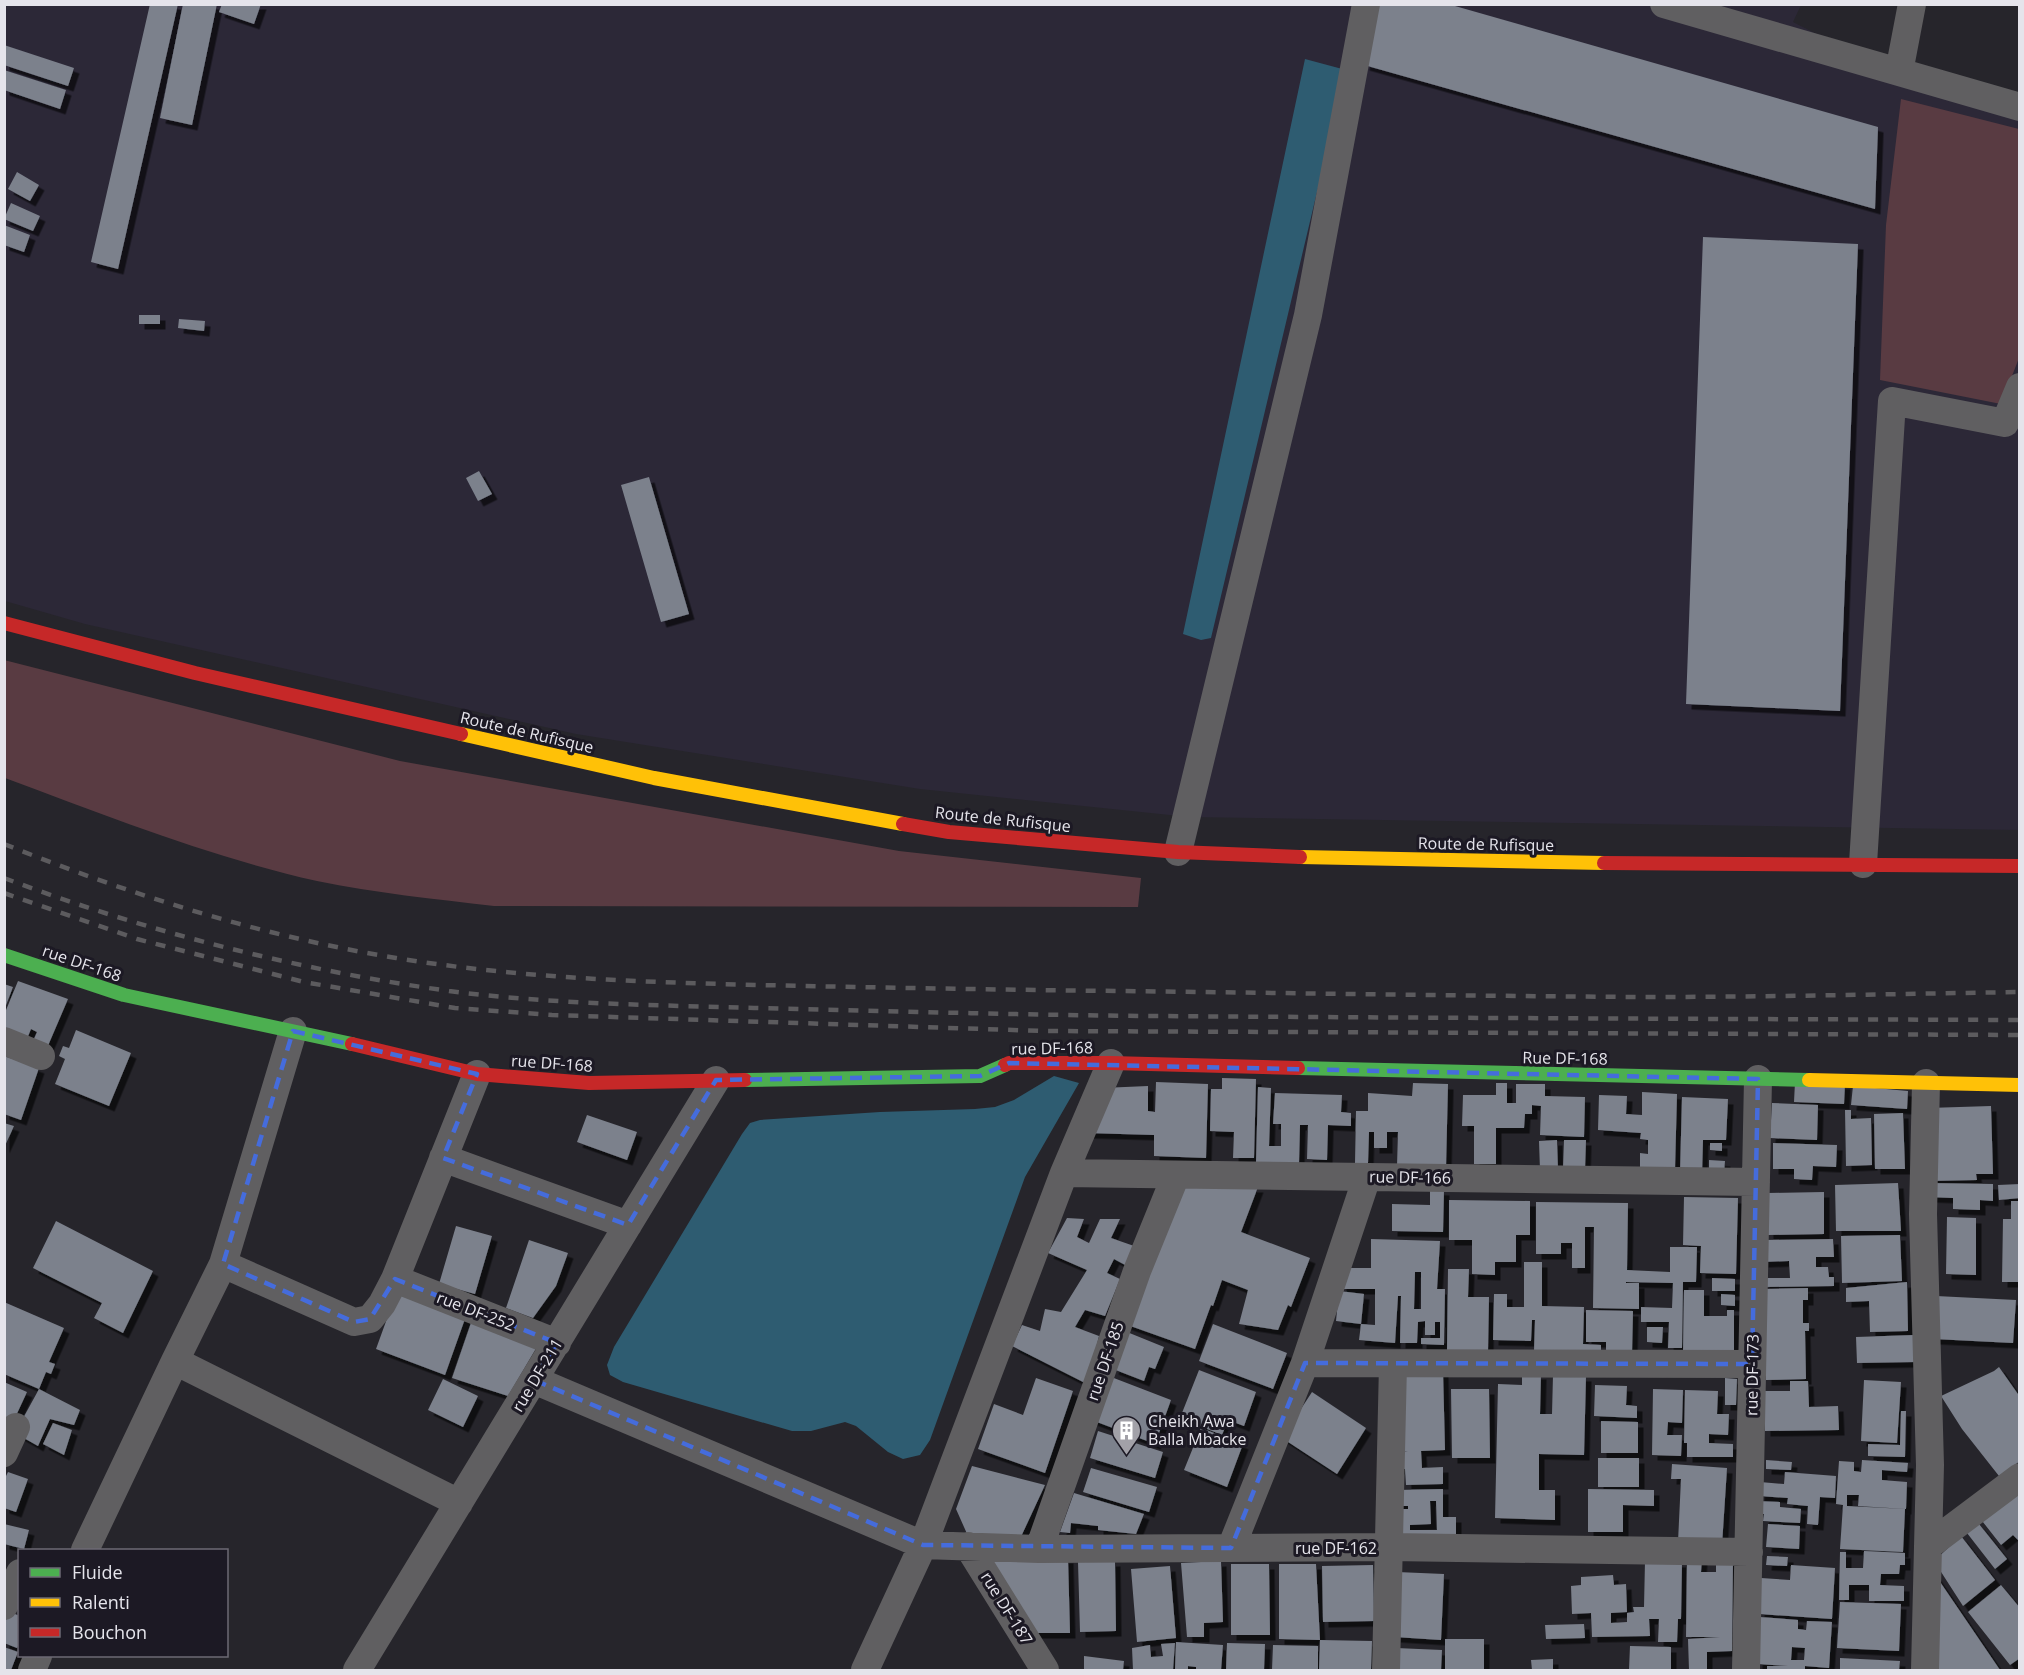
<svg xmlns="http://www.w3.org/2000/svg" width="2024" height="1675" font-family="'Open Sans',sans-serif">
  <defs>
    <filter id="shadow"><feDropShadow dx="5.5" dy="5.5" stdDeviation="0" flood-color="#0009"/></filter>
  </defs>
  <rect width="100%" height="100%" fill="#26252b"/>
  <path fill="#2c2837" d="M4 5H1801L1793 22 1891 72 2019 107V830L1189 817 920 789 576 734 85 624 5 601Z"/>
  <path fill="#593b42" d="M1901 99 2019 129V358L2001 404 1880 380 1886 225Z
    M4 660 400 761 899 851 1141 878 1138 907 494 906C435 899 375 893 317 881 210 857 107 816 5 778Z"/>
  <path fill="#2e5c71" d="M1305 59 1346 70 1211 638 1201 640 1183 634Z
    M1054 1076 1079 1083 1025 1177 930 1440 920 1455 903 1459 888 1452 856 1426 845 1422 811 1431H792L623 1382 610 1375 607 1365 614 1347 742 1134 750 1123 760 1120 880 1112 975 1109 995 1107 1014 1100Z"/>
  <path fill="#7c818c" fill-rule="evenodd" filter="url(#shadow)" d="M150 4H178L118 269 91 262Z
    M183 4H217L192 125 160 118Z
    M222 4H261L254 24 219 12Z
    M1379 4H1448L1878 127 1875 209 1364 65Z
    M4 45 74 68 68 86 4 65Z
    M4 70 66 90 60 109 4 90Z
    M17 172 39 185 30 201 8 189Z
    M11 203 40 216 33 231 4 219Z
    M4 225 30 235 24 252 4 245Z
    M1703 237 1858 244 1840 711 1686 704Z
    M139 315H160V324H139Z
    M179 319 205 321 204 331 178 328Z
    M479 471 492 494 478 501 466 478Z
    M649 477 689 614 661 622 621 485Z
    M18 981 68 999 44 1055 30 1048 37 1032 31 1029 24 1046 4 1037V1015Z
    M4 984 13 987 5 1008H4Z
    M76 1030 131 1053 109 1106 55 1084 65 1059 59 1056 63 1046 69 1048Z
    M4 1056 39 1068 21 1120 4 1114Z
    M1222 1078 1256 1079 1254 1158H1233L1234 1132 1210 1131 1211 1089H1222Z
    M1156 1082 1208 1084 1206 1158 1154 1156V1135L1087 1133 1102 1088 1148 1086V1111L1155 1112Z
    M1795 1082 1845 1084 1844 1104 1794 1102Z
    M1413 1083 1448 1084 1446 1167 1397 1166 1398 1132H1387V1148H1374V1132H1369L1368 1163H1355L1356 1111H1368V1093L1412 1096Z
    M1496 1083H1507V1103H1516V1084H1545V1096L1585 1097 1584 1137 1540 1135 1541 1106 1532 1105V1114H1525L1524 1128H1496V1164H1474V1126H1462L1463 1095H1496Z
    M1853 1086 1908 1091 1907 1109 1851 1105Z
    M1258 1087 1271 1088 1269 1146H1281V1124H1273L1275 1093 1342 1095 1341 1112 1351 1113V1126L1328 1125 1327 1160 1307 1159 1308 1125H1300L1299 1163 1256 1162Z
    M1642 1092 1677 1094 1675 1169 1640 1168V1153L1648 1154V1140L1640 1139 1641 1133 1598 1130 1599 1095 1627 1096 1626 1114 1642 1115Z
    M1682 1097 1728 1099 1726 1140H1703L1702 1174 1680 1173Z
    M1772 1103 1818 1105 1817 1140 1770 1138Z
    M1991 1106 1993 1174H1976L1977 1180 1930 1181 1928 1108Z
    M1845 1110H1851V1119L1871 1118 1872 1165 1846 1166Z
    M1903 1113 1905 1169H1875L1874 1114Z
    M587 1115 637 1132 627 1160 577 1142Z
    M4 1123 14 1126 4 1148Z
    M1557 1140 1558 1170H1540L1539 1141Z
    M1564 1140H1586L1585 1169 1563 1168Z
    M1710 1143H1722V1151L1710 1150Z
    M1773 1143 1837 1145 1836 1167 1813 1166 1812 1180 1794 1179V1169H1773Z
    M1709 1160 1725 1161 1724 1173H1709Z
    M1898 1183 1901 1231H1836L1835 1185Z
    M1928 1183 1993 1184V1201L1980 1200V1210L1953 1209V1198L1928 1197Z
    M2020 1184V1198L1999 1200 1998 1185Z
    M1176 1186 1258 1187 1241 1232 1310 1258 1291 1307 1288 1305 1278 1330 1239 1324 1248 1290 1222 1280 1213 1306 1211 1305 1195 1349 1122 1323Z
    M1430 1189 1444 1190 1443 1232 1392 1231V1204L1430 1205Z
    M1824 1192V1234L1768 1235 1767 1193Z
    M1684 1197 1738 1198 1736 1274 1700 1273 1701 1246 1683 1245Z
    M1449 1200 1530 1201V1235H1516V1262H1495V1275L1472 1274V1240H1449Z
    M2011 1201H2020V1282H2002L2003 1219H2011Z
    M1536 1202 1628 1203 1627 1270 1670 1272V1247H1697L1696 1282H1683L1682 1348H1668L1669 1322H1641V1307L1672 1308 1673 1283 1626 1282V1283H1639V1309L1593 1308 1594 1227H1585V1268H1572V1243H1561V1254H1536Z
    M1947 1217 1976 1218V1275L1946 1274Z
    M1067 1218 1084 1219 1077 1237 1089 1243 1100 1219H1120L1111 1238 1137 1247 1127 1266 1114 1259 1107 1273 1120 1279 1105 1316 1085 1310 1075 1327 1099 1336 1087 1384 1012 1346 1022 1325 1040 1331 1045 1309 1061 1312 1087 1270 1048 1253Z
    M56 1221 153 1271 123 1333 94 1318 102 1303 33 1268Z
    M456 1226 492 1236 475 1294 439 1284Z
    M1900 1235 1902 1281 1842 1283 1841 1236Z
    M1371 1239 1440 1241 1437 1289H1445L1444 1345 1421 1344V1338H1440V1322H1435V1335H1425V1321L1418 1322 1417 1343H1400L1401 1296H1398L1395 1343 1359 1340 1361 1324 1375 1325V1289H1341V1268H1371ZM1415 1272H1421V1309H1414Z
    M1833 1239 1834 1257H1816V1267H1828L1829 1277H1834V1286L1764 1287V1278H1790L1789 1261 1763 1262V1240Z
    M529 1240 568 1253 556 1286 533 1318 506 1308Z
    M1524 1262H1542V1306L1584 1307 1583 1344 1601 1345V1353L1534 1351 1535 1320H1532L1531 1341 1493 1340 1494 1294H1507V1307H1524Z
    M1448 1269H1469L1468 1297H1489L1488 1351 1447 1350Z
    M1712 1278 1735 1279V1291H1712Z
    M1907 1282 1908 1331 1870 1332 1869 1301 1846 1302V1288Z
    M1808 1288V1300H1803V1323H1809V1331H1805L1806 1379 1766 1380 1764 1289Z
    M1684 1290H1704V1316H1727V1310H1734V1354L1683 1353Z
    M397 1291 466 1316 445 1375 376 1349Z
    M1339 1291 1364 1294 1361 1324 1336 1321Z
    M1721 1294 1735 1295V1306L1721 1305Z
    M1936 1296 2016 1300 2013 1343 1934 1339Z
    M4 1302 64 1328 49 1362 55 1364 51 1374 46 1372 39 1389 4 1374Z
    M1586 1310 1633 1311 1632 1353 1606 1352V1342H1586Z
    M473 1317 538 1345 508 1396 452 1378Z
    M1213 1324 1287 1353 1273 1389 1199 1361Z
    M1647 1327H1663L1662 1343 1647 1342Z
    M1127 1332 1164 1347 1155 1369 1149 1367 1144 1381 1113 1369Z
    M1914 1335 1915 1362 1857 1363 1856 1337Z
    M1999 1367 2020 1397V1461L1999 1476 1962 1429 1941 1396 1994 1371Z
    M1199 1370 1256 1392 1244 1426 1228 1420 1222 1435 1180 1418Z
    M1443 1371 1445 1450 1421 1451 1422 1468 1443 1467V1484L1406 1485 1405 1469H1395L1396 1490 1443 1489V1517H1456V1541L1392 1542 1391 1509H1408V1506H1391L1393 1452H1408L1400 1451 1397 1372ZM1430 1501H1436L1437 1530H1410V1525L1431 1524Z
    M1522 1374H1541L1540 1414H1552L1553 1375 1586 1376 1584 1455 1539 1454V1490H1555V1520L1495 1518 1498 1384 1522 1385Z
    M1106 1375 1171 1400 1155 1444 1089 1419Z
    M1036 1378 1073 1391 1045 1473 978 1449 994 1404 1023 1415Z
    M1725 1378 1737 1379 1736 1405H1725Z
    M443 1379 478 1396 463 1427 428 1410Z
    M1864 1380 1901 1382 1897 1443 1861 1441Z
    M1790 1381H1808L1809 1407 1838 1406 1839 1430 1765 1431 1764 1391H1790Z
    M4 1382 27 1392 7 1435 4 1434Z
    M1595 1385 1627 1386 1626 1405 1637 1406V1418L1594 1416Z
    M39 1389 80 1410 74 1425 50 1419 38 1446 15 1433Z
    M1451 1389H1489L1490 1458H1452Z
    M1653 1389 1683 1390 1682 1423 1668 1422 1667 1435H1682L1681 1456 1652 1455Z
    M1685 1390 1718 1391 1717 1414H1729L1728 1435 1709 1434V1443L1733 1444V1457H1687V1443H1684Z
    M1312 1392 1366 1428 1337 1474 1282 1438Z
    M1901 1411H1906L1905 1457 1868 1456V1444L1900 1445Z
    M1601 1421 1638 1422V1453H1601Z
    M53 1423 72 1430 64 1455 43 1444Z
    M1201 1428 1243 1444 1227 1487 1184 1470Z
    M1098 1431 1163 1452 1155 1478 1090 1458Z
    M1598 1458H1639V1487H1598Z
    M1766 1460 1792 1462 1791 1470 1766 1469Z
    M1862 1460 1908 1463 1907 1472 1882 1470V1480L1907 1482 1906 1509 1858 1506 1859 1495H1847V1506L1905 1509 1903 1552 1840 1549 1843 1505 1836 1504 1839 1461 1854 1462V1471L1861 1472Z
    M1672 1464 1727 1468 1722 1545 1678 1542 1681 1479H1671Z
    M972 1466 1045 1485 1019 1541 968 1536 956 1509Z
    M1091 1468 1157 1487 1149 1512 1083 1492Z
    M8 1472 28 1479 16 1512 4 1508V1480Z
    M1785 1472 1836 1476 1835 1498 1820 1497 1818 1525 1807 1524 1808 1506 1787 1504 1788 1498 1759 1496 1760 1482 1784 1484Z
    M2020 1485V1542L2013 1535 2001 1545 1979 1517Z
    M1588 1489 1654 1490V1506L1623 1505V1532H1588Z
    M1074 1493 1144 1514 1136 1534 1098 1530V1526L1071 1523 1070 1533 1060 1532Z
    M1758 1501 1780 1502V1507L1801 1509 1800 1523 1763 1521 1764 1514H1757Z
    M4 1524 29 1530 24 1549 4 1544Z
    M1768 1524 1800 1526 1799 1549 1766 1547Z
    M1979 1524 2007 1559 1995 1569 1967 1533Z
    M1961 1536 1995 1580 1963 1606 1934 1561Z
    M1864 1551 1905 1553V1565H1900L1899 1574H1881L1880 1585 1904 1586V1601H1869V1585H1849V1600H1839L1840 1552H1846V1568H1863Z
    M1767 1556 1788 1557 1787 1566 1766 1565Z
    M989 1558H1068L1070 1633H1031Z
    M1687 1558H1702L1701 1572H1716V1558L1733 1559 1732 1651 1707 1652V1670H1689L1688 1639 1720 1637H1686Z
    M1115 1561 1116 1631 1080 1632 1078 1562Z
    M1221 1561 1223 1622 1204 1623V1637H1187L1181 1563Z
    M1645 1561 1682 1562 1681 1619H1678L1677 1642H1658L1659 1619H1649L1650 1636 1592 1637 1591 1613 1572 1614 1571 1586 1581 1585V1577L1613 1575 1614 1585 1626 1584 1627 1612 1611 1613V1623L1627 1622V1613L1634 1612 1633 1607H1644Z
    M1231 1564H1269L1270 1635H1231Z
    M1279 1564H1316L1320 1640 1279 1639Z
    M1373 1565 1374 1621 1323 1622 1322 1566Z
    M1791 1565 1835 1568 1832 1619 1759 1614 1761 1578 1790 1580Z
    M1170 1566 1176 1638 1137 1642 1131 1569Z
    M1397 1572 1444 1574 1441 1640 1395 1637Z
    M1934 1573 2000 1670H1931Z
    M2001 1585 2020 1608V1658L2010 1665 1968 1612Z
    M1840 1602 1901 1604 1899 1651 1837 1648Z
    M10 1612 20 1616V1642L17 1648 4 1643V1624Z
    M1760 1617 1798 1620V1629L1806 1630 1807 1621 1832 1622 1829 1668 1805 1666V1670H1767V1666H1788L1757 1664ZM1792 1647 1805 1648 1804 1660H1791Z
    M1584 1624 1585 1638 1546 1639 1545 1625Z
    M1445 1639H1484V1670H1445Z
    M1320 1640 1372 1641 1371 1670H1319Z
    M1176 1642 1223 1645 1221 1670H1196V1667L1188 1666V1670L1175 1669Z
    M1175 1643 1173 1670H1133L1132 1648 1150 1645 1151 1657 1163 1656 1161 1644Z
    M1227 1643 1265 1644 1264 1670H1226Z
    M1273 1645 1318 1646V1670H1272Z
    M1630 1646 1671 1647V1670H1629Z
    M4 1647 18 1652 11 1670H4Z
    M1396 1648 1442 1650 1441 1670H1395Z
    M1084 1656 1124 1661 1123 1670H1084Z
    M1840 1658 1900 1661 1899 1670H1840Z
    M1553 1659V1670H1532L1531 1660Z"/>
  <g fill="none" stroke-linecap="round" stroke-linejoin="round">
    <path stroke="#605f61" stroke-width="28" d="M1664 4 2020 107
      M1899 72 1912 4
      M1178 852 1308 315 1366 4
      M1863 864 1892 401 2005 423 2020 387
      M4 1041 41 1056
      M443 1158 628 1225
      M1064 1173 1756 1182
      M223 1264 354 1322 370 1319 382 1304 395 1279 477 1074
      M395 1279 557 1343
      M175 1361 459 1503
      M1305 1363 1752 1364
      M534 1380 923 1545 1039 1549 1389 1547 1749 1552
      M4 1453 16 1427
      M968 1546 1045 1670
      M1928 1546 2020 1477
      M1231 1548 1305 1363 1367 1177
      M1039 1549 1137 1271 1176 1175
      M85 1550 175 1361 223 1264 293 1031
      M4 1606 20 1573
      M32 1670 38 1656
      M357 1670 716 1080
      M865 1670 923 1545 1064 1173 1111 1063
      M1386 1670 1393 1364
      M1746 1670 1758 1079
      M1925 1670 1930 1465 1923 1214 1926 1083"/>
    <path stroke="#4caf50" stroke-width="14" d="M4 955 124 995 352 1044
      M1298 1068 1809 1080
      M745 1080 980 1076 1005 1065"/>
    <path stroke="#ffc107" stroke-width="14" d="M461 734 654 778 903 824
      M1300 857 1604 863
      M1809 1080 2020 1085"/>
    <path stroke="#c62828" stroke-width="14" d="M4 623 195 673 461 734
      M903 824 949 832 1178 852 1300 857
      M1604 863 2020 866
      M352 1044 477 1074 589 1083 745 1080
      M1005 1065 1009 1063H1111L1298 1068"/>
    <path stroke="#5c5b5e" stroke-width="4.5" stroke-dasharray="10 10" stroke-linecap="butt" d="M4 844C131 895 261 936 396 958 531 980 668 983 804 986 909 988 1015 990 1120 991 1294 993 1468 996 1641 997 1767 997 1894 994 2020 992
      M4 878C147 932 298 970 449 991 547 1004 655 1005 754 1008 887 1011 1019 1015 1152 1016 1441 1018 1730 1019 2020 1020
      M4 893 137 939 304 982 455 1008 552 1015 1044 1031 2020 1035"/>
  </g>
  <path fill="none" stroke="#456cdc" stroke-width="4.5" stroke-dasharray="12 8" stroke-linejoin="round" d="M293 1031 477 1074 443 1158 628 1225 716 1080 980 1076 1009 1063 1758 1079 1752 1364 1305 1363 1231 1548 923 1545 534 1380 557 1343 395 1279 370 1319 354 1322 223 1264Z"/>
  <defs>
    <symbol id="building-pin" viewBox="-11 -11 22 30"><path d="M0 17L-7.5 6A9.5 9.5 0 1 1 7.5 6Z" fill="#a2a1a8" stroke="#1c1924"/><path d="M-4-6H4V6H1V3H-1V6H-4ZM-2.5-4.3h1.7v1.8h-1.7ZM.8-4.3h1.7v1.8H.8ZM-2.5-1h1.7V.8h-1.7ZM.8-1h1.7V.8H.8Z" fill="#fff"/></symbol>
  </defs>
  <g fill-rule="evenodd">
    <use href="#building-pin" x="1110" y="1414" width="33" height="45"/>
  </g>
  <g text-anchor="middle" stroke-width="6" stroke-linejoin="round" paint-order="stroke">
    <g font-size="16" fill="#e5e4eb" stroke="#1c1924">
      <text transform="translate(527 732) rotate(13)" y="6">Route de Rufisque</text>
      <text transform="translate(1003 819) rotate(6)" y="6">Route de Rufisque</text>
      <text transform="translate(1486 844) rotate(1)" y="6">Route de Rufisque</text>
      <text transform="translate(82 963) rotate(19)" y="6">rue DF-168</text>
      <text transform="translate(1052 1048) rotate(-1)" y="6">rue DF-168</text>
      <text transform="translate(1565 1058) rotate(1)" y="6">Rue DF-168</text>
      <text transform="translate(552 1063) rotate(4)" y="6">rue DF-168</text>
      <text transform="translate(1410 1177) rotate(1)" y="6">rue DF-166</text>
      <text transform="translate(476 1311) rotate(21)" y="6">rue DF-252</text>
      <text transform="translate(1105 1361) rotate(-71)" y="6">rue DF-185</text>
      <text transform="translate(537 1375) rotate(-59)" y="6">rue DF-211</text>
      <text transform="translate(1752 1375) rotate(-89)" y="6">rue DF-173</text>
      <text x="1336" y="1554">rue DF-162</text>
      <text transform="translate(1007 1608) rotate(58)" y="6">rue DF-187</text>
    </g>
    <g font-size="16" fill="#e5e4eb" stroke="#1c1924" text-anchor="start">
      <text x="1148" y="1427">Cheikh Awa<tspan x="1148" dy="18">Balla Mbacke</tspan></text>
    </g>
  </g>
  <rect width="2024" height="1675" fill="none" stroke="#e5e4eb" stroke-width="12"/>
  <rect x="18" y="1549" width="210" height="108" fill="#1c1924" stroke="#6c6a74" stroke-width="1.5"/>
  <rect x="30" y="1568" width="30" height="9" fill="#4caf50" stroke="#6c6a74" stroke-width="1.5"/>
  <text x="72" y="1579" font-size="18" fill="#e5e4eb">Fluide</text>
  <rect x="30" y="1598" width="30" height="9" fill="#ffc107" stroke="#6c6a74" stroke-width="1.5"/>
  <text x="72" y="1609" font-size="18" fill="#e5e4eb">Ralenti</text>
  <rect x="30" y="1628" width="30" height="9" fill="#c62828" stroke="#6c6a74" stroke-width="1.5"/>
  <text x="72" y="1639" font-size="18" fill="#e5e4eb">Bouchon</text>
</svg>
